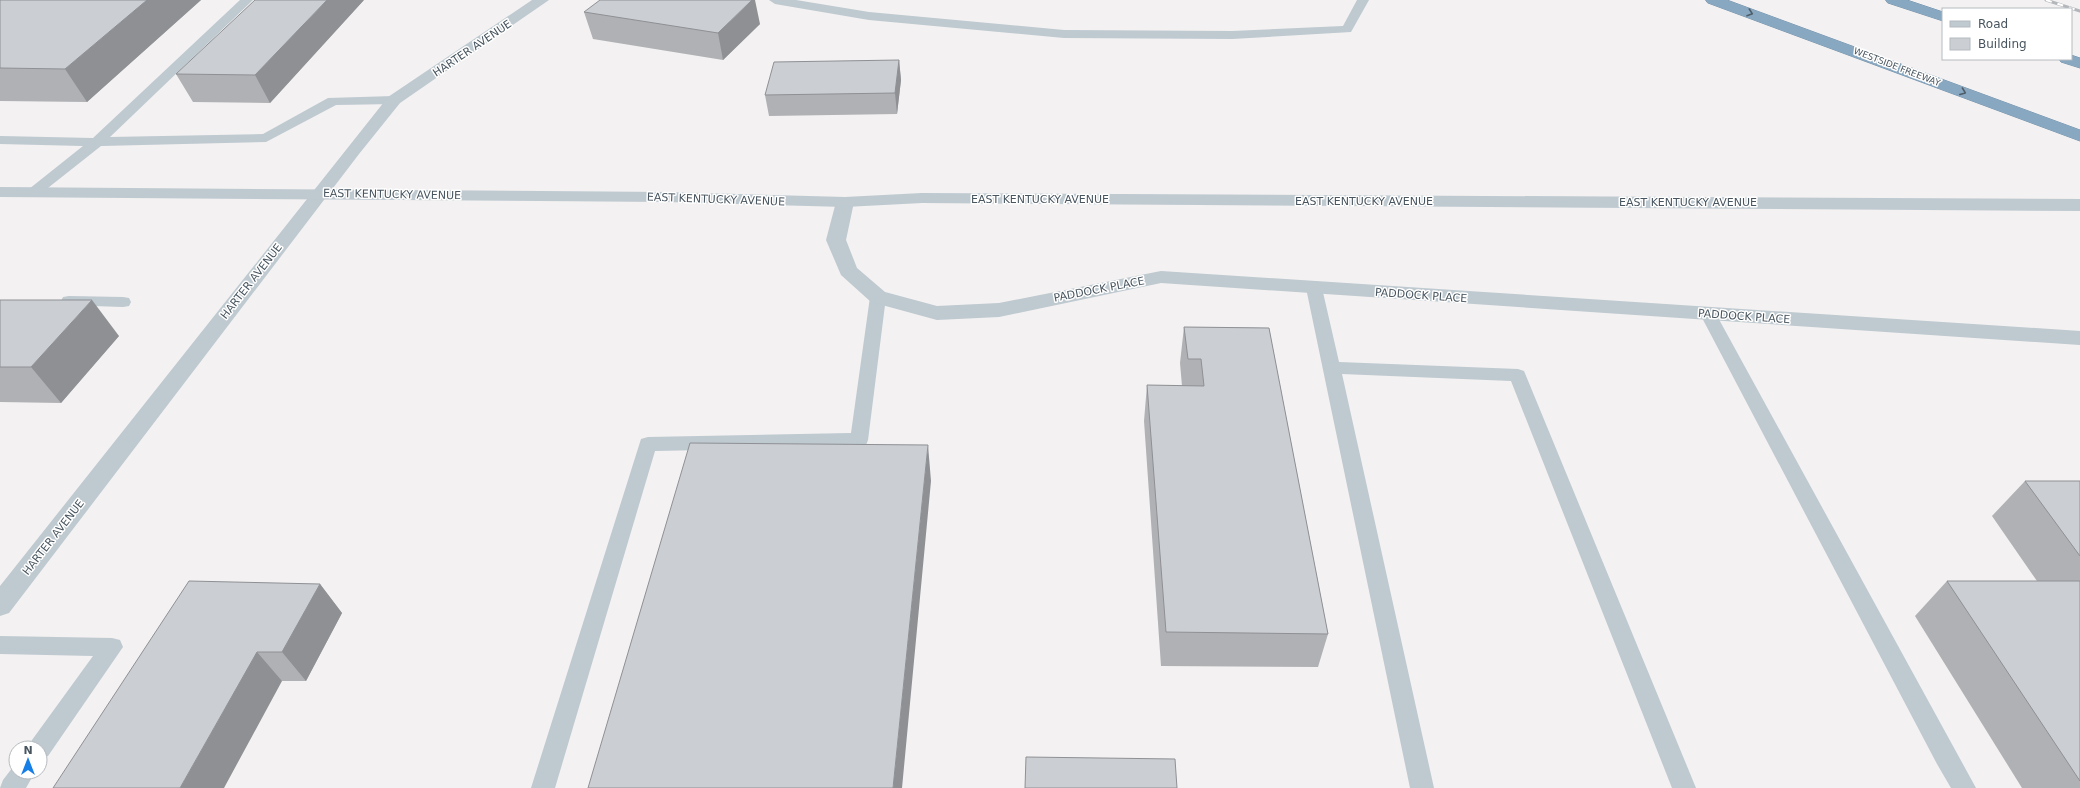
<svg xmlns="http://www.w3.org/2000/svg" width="2080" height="788" font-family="'DejaVu Sans',sans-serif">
  <rect width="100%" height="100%" fill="#f3f1f1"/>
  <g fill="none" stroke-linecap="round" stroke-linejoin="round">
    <defs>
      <path id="motorway" d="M1706 0H1727L2080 130V141L1708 3Z
        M1886 0H1907L1943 12V21L1888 3Z
        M2071 55 2080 58V68L2061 62 2059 59H2071Z"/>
    </defs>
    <use href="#motorway" stroke="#7392ac" stroke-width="1"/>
    <path fill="#bec9d0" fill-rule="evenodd" d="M240 0H253L110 137 263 134 328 98 394 96 401 100 394 104 336 105 266 142 101 146 39 195H29L27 192 29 189 83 146 0 144V136L93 138Z
      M769 0H796L869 12 1064 30 1232 31 1343 26 1357 0H1369L1351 32 1232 39 1064 38 869 20 775 4Z
      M1314 283 1320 284 1322 288 1339 362 1518 369 1524 371 1696 788H1672L1511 381 1342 374 1434 788H1410L1306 288 1308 284Z
      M878 292 884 293 886 297 868 440 866 445 859 447 655 451 555 788H531L641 439 648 437 851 433 870 297 872 293Z
      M69 296 123 297 129 298 131 302 129 306 123 307 63 305 61 301 63 297Z
      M1708 308 1714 310 1716 314 1976 788H1951L1937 764 1700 314 1702 310Z
      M0 636 112 638 120 640 123 647 48 756 40 759V748H28L32 740 93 656 0 654Z
      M16 763V772H35L26 788H0L3 780Z"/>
    <path fill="#bec9d0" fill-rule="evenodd" d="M532 0H549L400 103 359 154 9 613 0 616V586L388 97Z
      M845 197 851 198 854 202 846 240 857 268 885 292 937 306 999 303 1161 271 2080 331V345L1161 283 999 317 937 320 871 302 841 275 826 240 836 202 839 198Z"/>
    <path fill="#bec9d0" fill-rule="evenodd" d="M0 187 666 192 845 197 922 193 2080 199V211L922 203 845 207 666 202 0 197Z"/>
    <use href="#motorway" fill="#88a7c0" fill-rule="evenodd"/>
    <defs>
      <path id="rail" d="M2046 0 2080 11"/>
    </defs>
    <use href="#rail" stroke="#b3b6bb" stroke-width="3"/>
    <use href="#rail" stroke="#fff" stroke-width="2" stroke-dasharray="6" stroke-linecap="butt"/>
  </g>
  <path fill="#afb1b5" d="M0 0H201L87 102 0 101Z
    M364 0 270 103 193 102 176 74Z
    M584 12 760 24 723 60 593 39Z
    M899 60 901 80 897 114 769 116 765 95Z
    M0 300 119 336 61 403 0 402Z
    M1184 327 1269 328 1328 634 1318 667 1161 666 1144 421 1147 385 1182 386 1180 363Z
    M2025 481H2080V788H2022L1915 616 1947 581H2037L1992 516Z
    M320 584 342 613 306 681H282L53 788Z"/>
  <path fill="#8e9094" d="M147 0H201L87 102 65 69Z
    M327 0H364L270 103 255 75Z
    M752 0H755L760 24 723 60 718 33Z
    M899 60 901 80 897 114 895 93Z
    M92 300 119 336 61 403 31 367Z
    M928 445 931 481 902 788H893Z
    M320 584 342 613 306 681 282 652Z
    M257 652 282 681 224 788H180Z"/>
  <path fill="#cbced3" stroke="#8e9094" d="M0 0H147L65 69 0 68Z
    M255 0H327L255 75 176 74Z
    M600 0H752L718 33 584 12Z
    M899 60 895 93 765 95 774 62Z
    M0 300H92L31 367H0Z
    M1184 327 1269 328 1328 634 1166 632 1147 385 1204 386 1201 359H1188Z
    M690 443 928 445 893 788H588Z
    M2025 481H2080V556Z
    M189 581 320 584 282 652H257L180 788H53Z
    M1947 581H2080V781Z
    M1026 757 1175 759 1177 788H1025Z"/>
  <defs><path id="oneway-chevron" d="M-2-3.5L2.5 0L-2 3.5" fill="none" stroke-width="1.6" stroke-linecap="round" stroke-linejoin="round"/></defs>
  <g stroke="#4e5d69">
    <use href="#oneway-chevron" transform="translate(1750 13) rotate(19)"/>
    <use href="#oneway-chevron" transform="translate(1963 92) rotate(21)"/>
  </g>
  <g text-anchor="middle" stroke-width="3" stroke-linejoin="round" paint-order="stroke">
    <g font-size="9" fill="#48555f" stroke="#fff">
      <text transform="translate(1897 67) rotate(21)" y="3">WESTSIDE FREEWAY</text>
    </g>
    <g font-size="11" fill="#48555f" stroke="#fff">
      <text transform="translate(472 48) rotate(-34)" y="4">HARTER AVENUE</text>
      <text transform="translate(392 194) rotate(1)" y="4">EAST KENTUCKY AVENUE</text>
      <text transform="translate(716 199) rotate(2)" y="4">EAST KENTUCKY AVENUE</text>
      <text x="1040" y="203">EAST KENTUCKY AVENUE</text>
      <text x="1364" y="205">EAST KENTUCKY AVENUE</text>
      <text x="1688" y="206">EAST KENTUCKY AVENUE</text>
      <text transform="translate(251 281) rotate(-52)" y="4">HARTER AVENUE</text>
      <text transform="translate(1099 289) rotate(-11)" y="4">PADDOCK PLACE</text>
      <text transform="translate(1421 295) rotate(4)" y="4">PADDOCK PLACE</text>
      <text transform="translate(1744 316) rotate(4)" y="4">PADDOCK PLACE</text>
      <text transform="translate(53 537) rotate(-52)" y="4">HARTER AVENUE</text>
    </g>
  </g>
  <rect x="1942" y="8" width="130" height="52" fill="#ffffff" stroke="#b6bbbf"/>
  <rect x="1950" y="21" width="20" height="6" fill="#bec9d0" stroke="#b6bbbf"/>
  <text x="1978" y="28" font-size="12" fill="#48555f">Road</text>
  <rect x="1950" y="38" width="20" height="12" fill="#cbced3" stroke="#b6bbbf"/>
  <text x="1978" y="48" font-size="12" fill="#48555f">Building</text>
  <g transform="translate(28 760)"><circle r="19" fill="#ffffff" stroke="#b6bbbf"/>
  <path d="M0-3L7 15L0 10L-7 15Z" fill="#167fe7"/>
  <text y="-6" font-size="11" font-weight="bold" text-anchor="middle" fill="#48555f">N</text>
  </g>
</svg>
